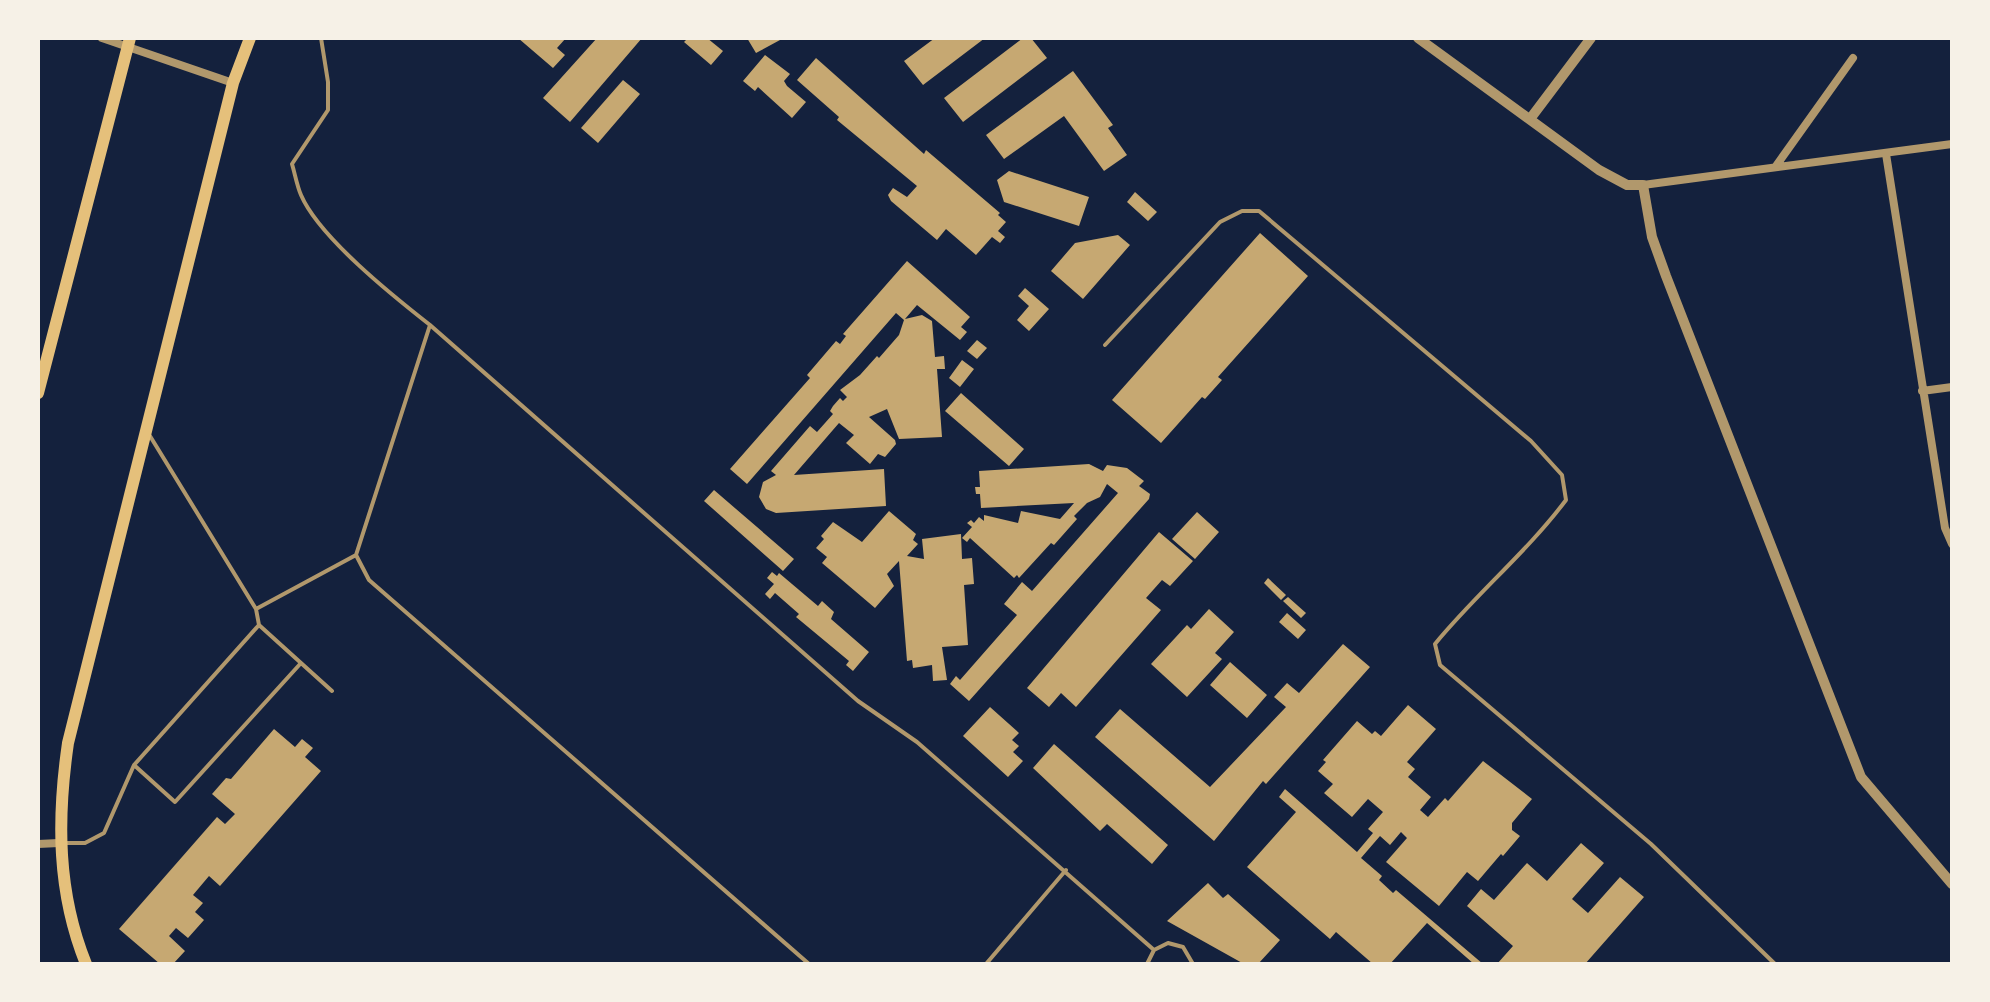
<svg xmlns="http://www.w3.org/2000/svg" width="1990" height="1002" font-family="'Playfair Display',serif">
  <rect width="100%" height="100%" fill="#14213d"/>
  <path fill="#c6a872" d="M518 38H566L557 48 565 55 553 68Z
    M597 38H642L570 122 543 98Z
    M688 38H707L723 51 711 65 684 42Z
    M747 38H778L780 40 756 53Z
    M935 38H985L923 85 904 61Z
    M1023 38H1031L1047 58 963 122 944 98Z
    M765 55 790 74 784 81 787 86 806 102 792 118 758 87 755 91 743 81Z
    M816 58 924 154 926 150 1000 213 998 215 1006 222 998 231 1005 237 1000 243 992 237 976 255 946 229 937 240 891 201 888 195 893 188 907 197 917 186 837 120 839 117 797 80Z
    M1073 71 1113 125 1108 128 1127 155 1104 171 1064 116 1004 159 986 135Z
    M623 80 640 94 598 143 581 128Z
    M1009 171 1089 197 1079 226 1004 202 997 180Z
    M1135 192 1157 212 1148 221 1127 202Z
    M1260 233 1308 276 1218 377 1222 380 1205 399 1202 397 1161 443 1112 400Z
    M1118 235 1130 245 1083 299 1051 271 1075 243Z
    M907 261 970 317 961 327 967 332 960 340 917 305 905 319 922 315 932 321 935 357 944 356 945 369H937L942 437 899 439 887 409 869 417 895 440 896 444 885 457 878 454 870 464 846 443 854 435 839 423 794 475 884 469 886 506 776 513 766 509 759 497 763 482 776 475 771 471 810 426 817 432 833 414 830 411 833 406 840 398 843 401 847 397 840 390 860 375 877 356 879 358 899 335 904 320 896 313 747 484 730 469 810 378 807 375 836 341 840 344 846 336 843 334Z
    M1025 288 1049 309 1029 331 1017 320 1029 306 1018 296Z
    M977 340 987 348 977 359 967 351Z
    M962 360 974 369 960 387 949 378Z
    M961 393 1024 449 1009 466 945 411Z
    M1089 464 1103 471 1107 465 1127 468 1144 481 1139 486 1150 494 1149 499 969 701 950 684 956 676 960 680 1017 615 1004 604 1022 582 1032 591 1118 493 1107 484 1100 497 1087 503 1074 516 1077 519 1054 545 1051 543 1019 578 1017 575 1014 578 970 538 967 542 962 538 972 527 967 523 971 520 974 523 979 517 984 521V515L1018 523 1021 511 1060 519 1074 503 981 508 980 494H976L975 487H980L979 471Z
    M714 490 794 559 783 571 704 501Z
    M889 511 916 534 913 540 918 544 907 556 924 559 922 539 961 534 962 559 972 558 974 584 964 585 968 645 942 647 947 680 933 681 932 665 913 668 912 660 907 661 899 561 887 574 894 586 875 608 822 563 827 557 816 548 824 539 821 536 833 522 862 542Z
    M1197 512 1219 532 1195 559 1172 539Z
    M1159 532 1193 561 1170 586 1162 580 1146 598 1161 610 1076 707 1061 693 1049 707 1027 688Z
    M772 572 777 576 779 573 818 606 822 601 834 612 831 619 869 652 853 671 846 665 849 661 796 617 799 614 775 593 770 599 765 594 774 584 767 578Z
    M1268 578 1286 595 1281 600 1264 583Z
    M1288 597 1306 613 1301 618 1283 601Z
    M1209 609 1234 632 1215 653 1222 659 1187 697 1151 664 1187 625 1191 629Z
    M1287 613 1306 630 1298 639 1279 622Z
    M1343 644 1370 667 1266 784 1263 781 1214 841 1095 737 1120 709 1210 787 1286 707 1274 697 1287 683 1299 693Z
    M1230 662 1267 695 1247 718 1210 685Z
    M1408 705 1436 729 1407 762 1415 769 1408 777 1431 797 1420 810 1428 817 1445 798 1448 801 1483 761 1532 799 1512 823V830L1520 836 1503 856 1501 854 1478 881 1467 872 1439 906 1386 862 1407 838 1401 832 1390 845 1380 836 1361 858 1382 876 1379 880 1393 893 1396 890 1483 964H1474L1427 923 1390 964H1373L1336 932 1330 939 1247 867 1296 812 1279 797 1285 789 1357 852 1373 833 1368 829 1383 812 1368 799 1352 817 1324 793 1333 784 1318 771 1326 762 1323 760 1357 721 1372 734 1375 731 1381 736Z
    M990 707 1019 733 1012 740 1019 746 1013 752 1023 761 1008 777 963 736Z
    M274 729 295 747 302 739 313 748 305 757 321 771 220 886 209 876 193 895 203 903 195 912 204 920 188 938 176 928 169 936 185 951 173 964H160L119 929 217 817 225 824 235 814 212 794 226 778 231 779Z
    M1054 744 1168 845 1152 864 1107 824 1100 831 1033 768Z
    M1581 843 1604 863 1572 899 1588 913 1620 877 1644 897 1585 964H1497L1513 946 1467 906 1481 889 1494 900 1527 863 1547 881Z
    M1208 883 1223 898 1228 894 1280 940 1258 964H1244L1167 921Z"/>
  <g fill="none" stroke-linecap="round" stroke-linejoin="round">
    <path stroke="#b1986c" stroke-width="4" d="M321 38 328 82V110L292 164C295 174 297 186 301 195 319 237 393 296 430 325L858 701 917 742 1154 950
      M1105 345 1220 222 1242 211H1259L1531 441 1562 475 1566 500C1527 552 1476 594 1435 644L1440 665 1651 844 1775 964
      M356 555 369 580 809 964
      M256 609 356 555 430 325
      M301 663 332 691
      M134 765 175 802 301 663 259 625
      M67 843H85L104 833 134 765 259 625 256 609 150 436
      M986 964 1066 870
      M1147 964 1154 950 1168 943 1183 947 1193 964"/>
    <path stroke="#b1986c" stroke-width="8" d="M102 38 233 83
      M1886 154 1945 528 1952 544
      M1776 166 1853 58
      M1643 185 1952 144
      M1922 391 1952 387
      M38 844 59 843"/>
    <path stroke="#b1986c" stroke-width="10" d="M1418 38 1599 170 1627 185H1643L1652 237 1666 276 1861 777 1952 884
      M1530 119 1591 38"/>
    <path stroke="#e5c07b" stroke-width="12" d="M38 393 130 38
      M86 964C57 892 57 819 68 743L233 83 250 38"/>
  </g>
  <rect width="1990" height="1002" fill="none" stroke="#f6f1e7" stroke-width="80"/>
</svg>
